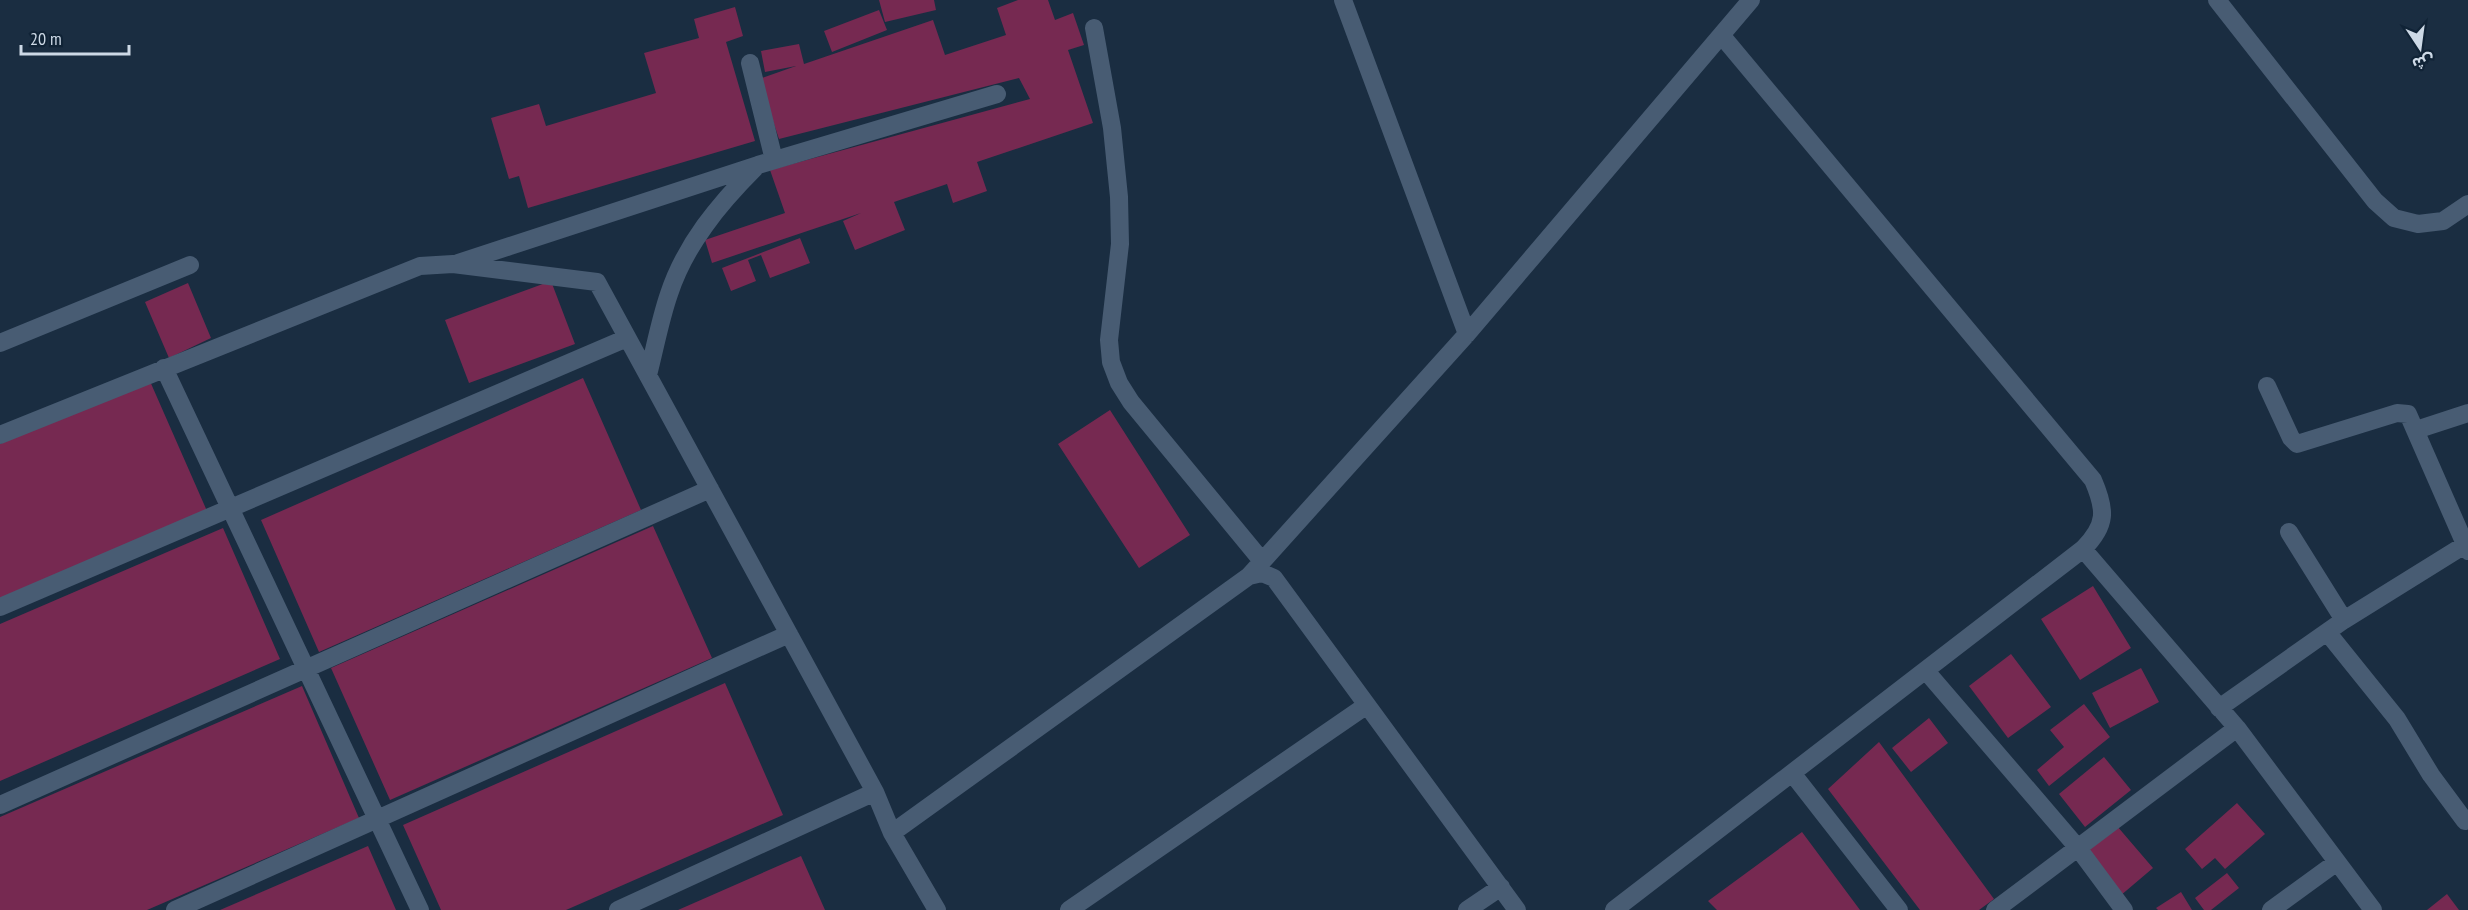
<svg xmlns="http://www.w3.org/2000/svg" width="2468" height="910" font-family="'PT Sans Narrow','Noto Sans Arabic',sans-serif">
  <rect width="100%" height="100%" fill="#1a2d41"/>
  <path fill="#762951" d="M879 0H934L936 10 885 22Z
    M1018 0H1048L1055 20 1073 13 1084 45 1068 50 1093 123 977 162 987 191 953 203 947 184 894 202 905 230 855 250 843 221 861 213 712 263 705 240 785 213 770 170 1030 99 1019 78 779 139 759 79 796 66 765 72 761 51 799 44 804 64 933 20 945 55 1006 35 997 8Z
    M735 7 743 36 726 42 755 141 528 208 519 176 509 179 491 118 539 104 546 126 656 93 644 53 699 38 694 19Z
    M879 10 887 30 832 52 824 31Z
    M800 238 810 263 770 278 761 255 748 260 756 281 731 291 722 268Z
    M551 281 575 344 469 383 445 320Z
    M188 283 211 338 169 358 145 302Z
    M583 378 641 510 319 652 261 520Z
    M149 379 207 511 0 600V444Z
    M1110 410 1190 535 1139 568 1058 444Z
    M653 526 712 658 390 800 331 668Z
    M223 528 280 659 0 781V624Z
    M2093 586 2131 648 2080 680 2041 619Z
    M2011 654 2051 707 2008 738 1969 686Z
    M2141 668 2159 702 2110 728 2092 693Z
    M725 683 783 815 566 910H441L403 825Z
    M302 686 359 818 147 910H0V817Z
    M2084 704 2110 737 2049 786 2037 770 2064 747 2050 730Z
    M1929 718 1948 743 1911 772 1892 748Z
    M1879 742 1994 899 1979 910H1920L1828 789Z
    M2104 757 2131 790 2085 827 2059 794Z
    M2237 803 2265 834 2225 869 2215 858 2202 869 2185 849Z
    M2117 826 2153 868 2120 896 2084 854Z
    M1802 832 1860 910H1717L1708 901Z
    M368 846 396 910H220Z
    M801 856 825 910H678Z
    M2227 873 2239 888 2211 910H2204L2195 898Z
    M2181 892 2192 910H2158L2156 908Z
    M2447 894 2459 910H2427Z"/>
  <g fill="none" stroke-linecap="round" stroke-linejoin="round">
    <path stroke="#485c73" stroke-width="18" d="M1343 0 1467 334
      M2217 0 2375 201 2394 218 2418 224 2443 221 2468 204
      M1094 28 1112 128 1119 197 1120 244 1109 340 1111 362 1119 383 1131 402 1262 561
      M750 63 774 160
      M458 263 758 165 997 94
      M0 343 190 265
      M164 368 420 910
      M648 375C655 348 660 320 669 294 685 245 719 204 755 168
      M2267 386 2291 438 2297 444 2397 413 2408 414 2468 551
      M2416 430 2468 413
      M0 435 420 266 453 264 597 282 875 792 892 833 937 910
      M2289 532 2344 620
      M2083 549 2237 728 2373 910
      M1249 576 1467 334 1751 0
      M0 607 627 338
      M2327 632 2397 719 2431 775 2465 821 2468 819
      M1926 671 2078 848 2124 910
      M2219 708 2344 620 2468 543
      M1792 773 1899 910
      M0 805 710 489
      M892 833 1249 576 1262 573 1274 578 1517 910
      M175 910 789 634
      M618 910 875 792
      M1069 910 1367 705
      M1467 910 1501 887
      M1614 910 2083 549C2107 525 2106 510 2093 480L1722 36
      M1995 910 2237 728
      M2271 910 2337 862"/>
  </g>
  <g transform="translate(2420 48) rotate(167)" stroke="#102336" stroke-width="4.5" paint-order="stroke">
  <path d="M0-4.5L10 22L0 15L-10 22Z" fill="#cdd9e6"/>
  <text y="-9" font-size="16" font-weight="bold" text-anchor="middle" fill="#cdd9e6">ش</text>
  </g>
  <path d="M21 45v9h108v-9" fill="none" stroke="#cdd9e6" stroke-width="3"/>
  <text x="30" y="45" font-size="18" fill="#cdd9e6" stroke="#102336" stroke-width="4.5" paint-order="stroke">20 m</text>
</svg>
